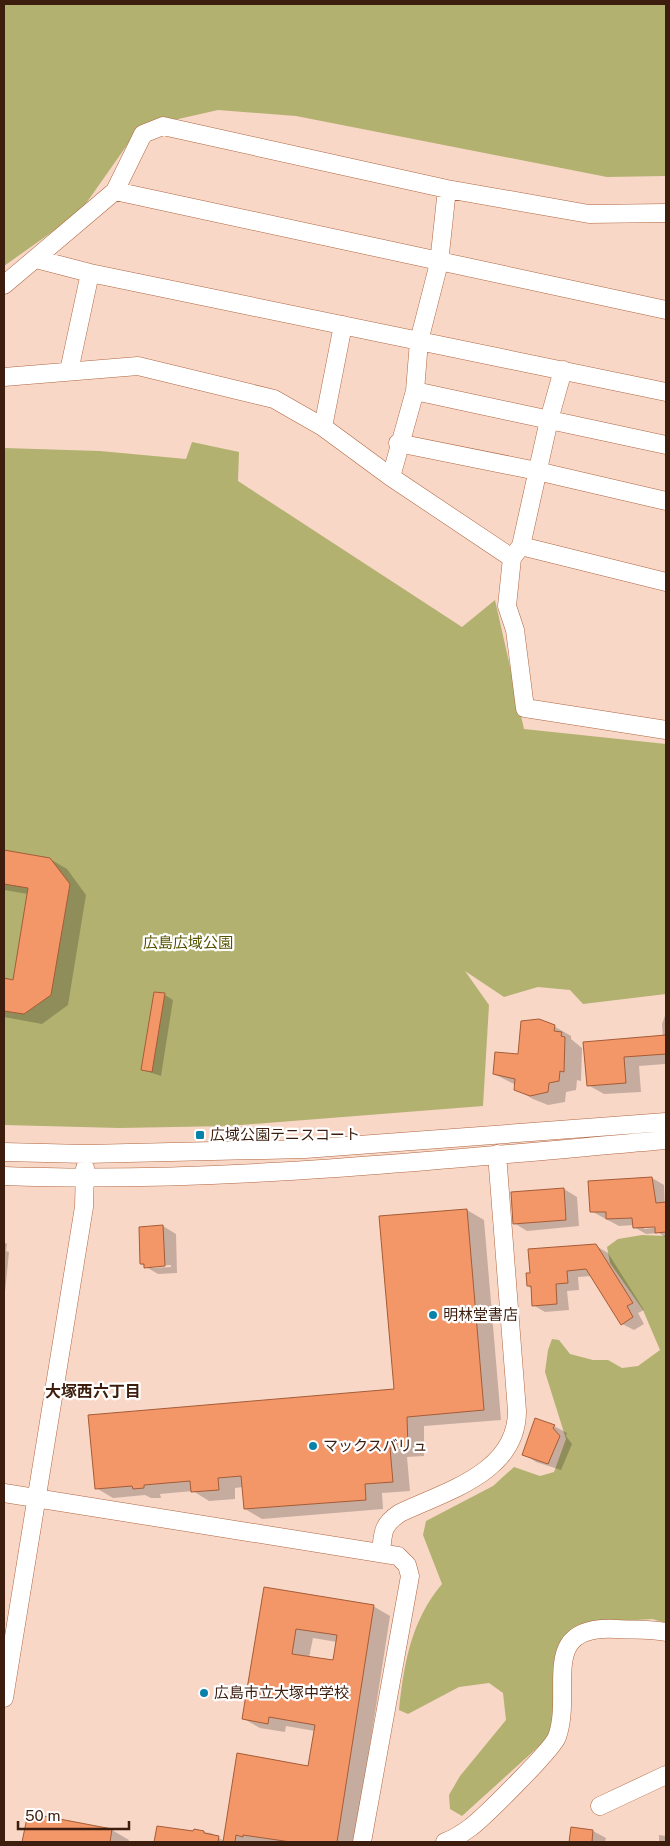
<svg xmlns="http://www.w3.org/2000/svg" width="670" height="1846" font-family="'Public Sans','Noto Sans JP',sans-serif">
  <rect width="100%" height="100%" fill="#f8d7c7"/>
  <path fill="#b3b170" d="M4 4H666V176L607 177 296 116 218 110 139 128 80 212 4 266Z
    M192 442 239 452 238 481 462 627 495 600 524 729 666 744V994L583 1004 570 990 538 987 504 997 465 971 489 1005 483 1106 229 1126 119 1128 4 1125V448L100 451 186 459Z
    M642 1235 666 1236V1623L652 1619 589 1623 571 1634 554 1725 547 1739 462 1816 450 1809 449 1795 460 1776 506 1720 503 1693 489 1683 459 1687 408 1714 399 1710C404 1663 411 1621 442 1584L423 1535 426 1521 493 1486 514 1467 540 1476 554 1472 566 1439 545 1372 548 1350 552 1339 559 1340 570 1354 593 1360H608L622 1368 638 1366 660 1350 643 1310 610 1263 607 1247 618 1239Z"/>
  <path fill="#0003" fill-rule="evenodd" d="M4 851 50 859 67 869 86 895 68 1005 42 1024 4 1017V979L14 981 28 894 4 890Z
    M165 995 173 1000 161 1076 143 1070Z
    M666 1013V1086L665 1064 639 1066 641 1092 604 1094 588 1085 585 1043 663 1037 662 1024Z
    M545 1021 571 1036V1039L582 1048 581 1081 577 1080 576 1090 566 1092 565 1102 548 1105 533 1099 516 1089V1085L494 1074 519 1055 522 1022Z
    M652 1178 664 1185 666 1238 659 1233 646 1234 634 1227V1225L619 1226 591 1211ZM644 1226 661 1227 644 1229Z
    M564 1189 577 1197 579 1226 527 1231 514 1223Z
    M467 1210 484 1220 501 1420 424 1426V1456L407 1457 410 1491 382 1493 383 1509 262 1519 245 1509 243 1487 235 1488V1499L209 1501 193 1491 160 1494 161 1498H151L145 1495 113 1498 96 1488 395 1390Z
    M163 1226 176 1234 177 1273 158 1274 141 1264ZM171 1265V1267L152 1268V1266Z
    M4 1242 7 1244 6 1251 9 1252 4 1302Z
    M596 1246 608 1253 644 1310 638 1313 644 1324 634 1330 622 1324 592 1276 578 1277 579 1290 567 1291 569 1310 545 1312 533 1305 531 1288 528 1286 531 1274Z
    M554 1426 567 1433 566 1436 572 1444 561 1470 536 1462 524 1454Z
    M265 1588 373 1606 390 1616 355 1842H156L158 1827 211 1833 224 1841 309 1767 315 1731 286 1726 285 1732 260 1728 244 1719ZM313 1638 337 1642 334 1662 309 1658Z
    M29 1814 112 1830 129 1840 128 1842H24Z
    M572 1828 593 1831 606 1838 605 1842H571Z
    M659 1835 666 1836V1842H659Z"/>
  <path fill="#f49768" stroke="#a55c36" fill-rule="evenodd" d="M4 850 50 858 70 884 51 995 24 1014 4 1011V978L13 980 28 888 4 884Z
    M154 992 165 993 152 1072 141 1070Z
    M539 1019 555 1025 554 1031 562 1032 561 1036 565 1037 564 1072 560 1071 559 1081 549 1083 548 1092 530 1096 514 1090 515 1079 493 1074 495 1052 518 1054 521 1021Z
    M666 1035V1054L624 1057 626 1083 587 1086 583 1042Z
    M652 1177 656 1203 666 1202V1232L655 1233V1227L633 1228 632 1218 606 1219V1212H590L588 1181Z
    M564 1188 566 1220 513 1224 511 1192Z
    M467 1209 484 1410 407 1417 408 1447 390 1448 393 1482 365 1484 366 1500 244 1509 241 1476 218 1478 219 1490 191 1492 190 1481 144 1485V1488L133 1489 132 1486 95 1489 88 1415 394 1389 379 1216Z
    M163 1225 165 1266 144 1268V1264H140L139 1227Z
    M596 1244 633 1303 627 1306 633 1317 621 1325 586 1269 567 1271 568 1283 556 1284 557 1304 532 1306 531 1286H527L526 1273H530L528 1249Z
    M535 1418 555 1425 553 1428 560 1436 548 1464 522 1455Z
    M264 1587 374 1605 337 1842H291L243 1835V1837L236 1835 235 1842H223L237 1753 308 1766 315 1725 269 1717 268 1724 242 1719ZM296 1629 337 1635 333 1660 292 1654Z
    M28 1813 112 1829 110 1842H22Z
    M157 1826 193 1831 194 1829 204 1831V1833L219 1836 218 1842H154Z
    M571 1827 593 1830 592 1842H569Z"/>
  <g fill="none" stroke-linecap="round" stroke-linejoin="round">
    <defs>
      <path id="minor" d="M115 191 666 310
        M36 259 90 273 666 392
        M4 285 115 191 143 134 163 126 447 189 589 214 666 213
        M563 370 549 420 521 546 512 558 507 606 515 630 525 708 666 730
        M69 371 90 273
        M4 377 138 366 274 399 323 427 391 477 512 558
        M415 391 666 445
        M323 427 343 325
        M398 443 537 471 666 501
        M391 477 415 391 419 341 439 263 447 189
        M521 546 666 582
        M4 1152 86 1154 305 1149 666 1122
        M4 1176C225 1184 446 1159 666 1140
        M4 1493 398 1556 407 1565 410 1576 362 1842
        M381 1553C383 1532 382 1525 400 1513 446 1491 517 1473 517 1411L497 1154
        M4 1698 84 1207 85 1168
        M600 1806 666 1775
        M445 1842C454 1839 463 1833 471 1827 485 1816 552 1750 557 1737 574 1690 536 1624 617 1629 633 1630 651 1629 666 1632"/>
    </defs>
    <use href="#minor" stroke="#b06640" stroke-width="19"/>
    <use href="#minor" stroke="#fff" stroke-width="18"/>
  </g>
  <g fill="#0882a8" stroke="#fff" stroke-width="2">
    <rect x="195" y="1130" width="10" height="10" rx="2.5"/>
    <circle cx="433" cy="1315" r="5"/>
    <circle cx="313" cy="1446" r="5"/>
    <circle cx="204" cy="1693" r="5"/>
  </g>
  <g text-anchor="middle" stroke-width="4.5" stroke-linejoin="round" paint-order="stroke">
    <g font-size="15" fill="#575400" stroke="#fff">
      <text x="188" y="948">広島広域公園</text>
    </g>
    <g font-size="15" fill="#3d1e0e" stroke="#fff" text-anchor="start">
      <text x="210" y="1140">広域公園テニスコート</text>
      <text x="443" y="1320">明林堂書店</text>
      <text x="323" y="1451">マックスバリュ</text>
      <text x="214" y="1698">広島市立大塚中学校</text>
    </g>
    <g font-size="16" font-weight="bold" fill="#3d1e0e" stroke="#fff">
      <text x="93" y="1397">大塚西六丁目</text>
    </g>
  </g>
  <rect width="670" height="1846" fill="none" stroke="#3d1e0e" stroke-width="10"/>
  <path d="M18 1821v8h111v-8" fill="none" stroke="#3d1e0e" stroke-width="2.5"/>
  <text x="25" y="1821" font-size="15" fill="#3d1e0e" stroke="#ffffff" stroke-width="4" paint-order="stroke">50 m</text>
</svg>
